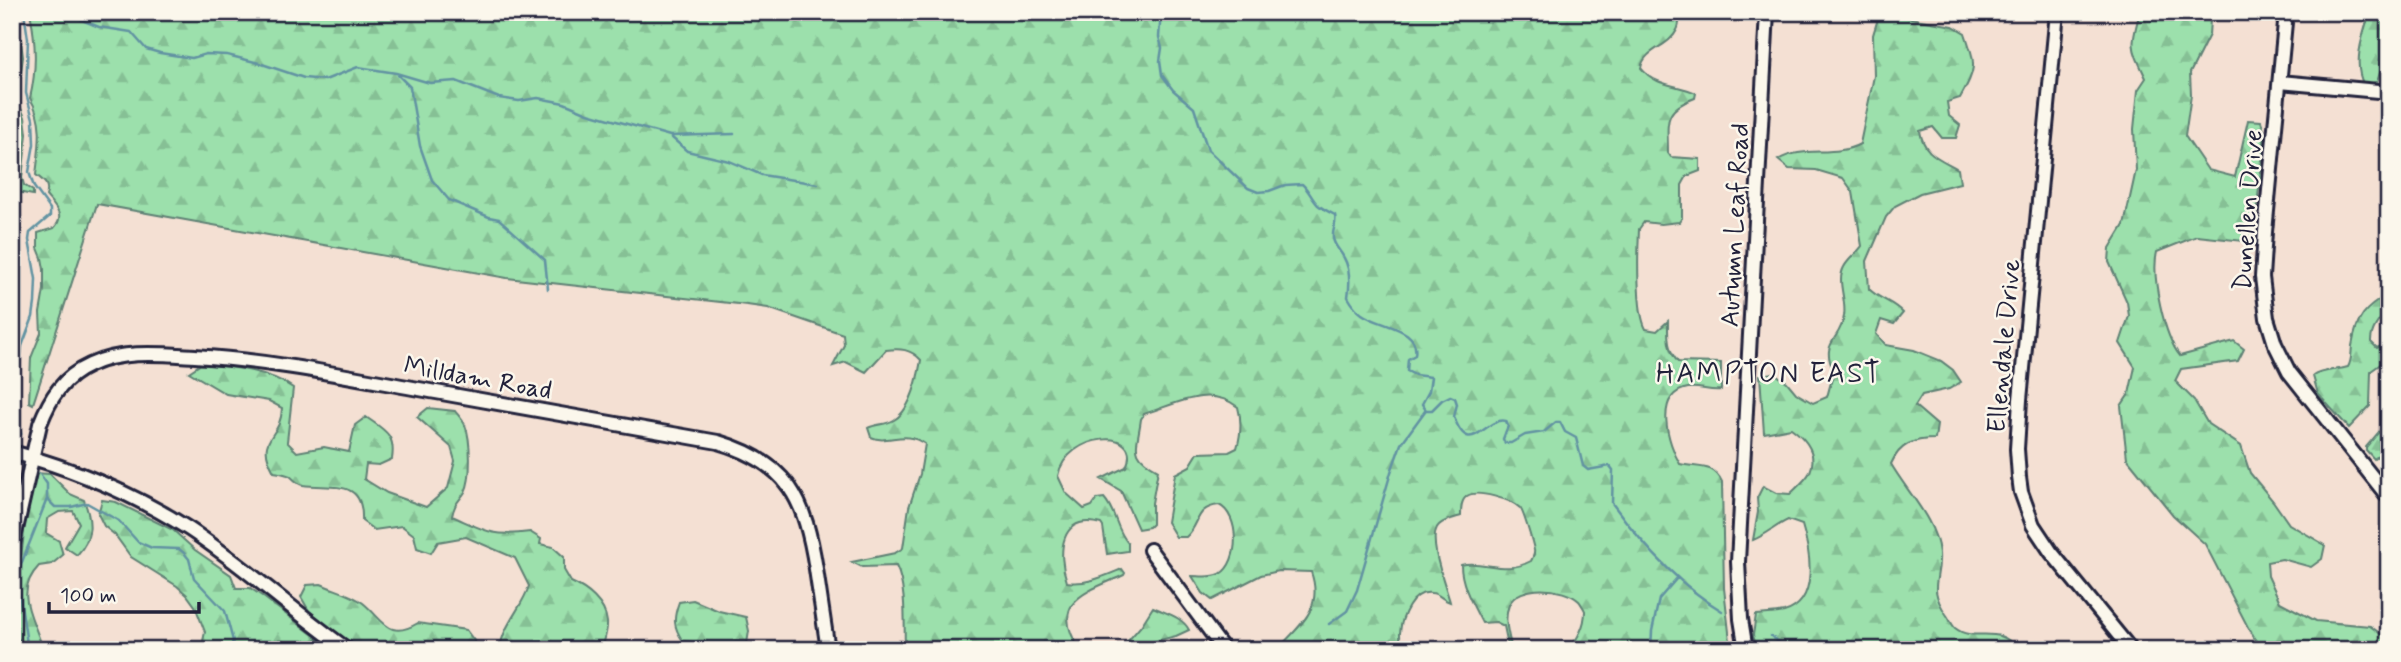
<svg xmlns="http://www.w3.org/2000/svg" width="2401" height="662" font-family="Mynerve,sans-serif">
  <defs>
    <pattern id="forest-firs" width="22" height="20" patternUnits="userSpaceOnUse" patternTransform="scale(1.75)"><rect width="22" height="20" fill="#9ce0ac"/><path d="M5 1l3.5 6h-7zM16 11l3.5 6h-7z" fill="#86c095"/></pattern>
  </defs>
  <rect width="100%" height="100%" fill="#f4e0d3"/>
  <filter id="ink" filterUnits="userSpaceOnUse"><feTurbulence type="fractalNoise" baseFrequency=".0143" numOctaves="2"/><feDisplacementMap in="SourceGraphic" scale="14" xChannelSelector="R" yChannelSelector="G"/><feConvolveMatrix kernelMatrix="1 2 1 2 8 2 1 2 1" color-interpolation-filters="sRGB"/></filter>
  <g filter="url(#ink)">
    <path fill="url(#forest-firs)" stroke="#5f8174" stroke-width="2" d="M12 12H17L23 57 17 100 25 117 27 134 22 178 24 185 33 191V195L12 191Z
      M30 12H1680C1679 18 1680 25 1677 30 1669 47 1644 49 1641 68 1656 87 1677 84 1696 93L1695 98C1662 110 1668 122 1668 153L1671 157 1700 159V171L1687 176 1682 185V218L1679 222 1661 224 1644 222 1639 229C1638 250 1636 312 1646 329L1657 331 1668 321C1668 337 1667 350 1678 362L1721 363V390C1710 392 1699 386 1688 388 1653 394 1668 444 1680 464 1697 468 1714 463 1722 482L1724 588 1731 650H1566C1578 641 1585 625 1585 611 1585 610 1580 602 1579 601 1564 587 1518 583 1509 605 1503 619 1509 636 1512 650H1509L1504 626 1496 622 1482 623C1473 605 1461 585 1461 565 1483 559 1504 576 1531 561 1533 556 1535 555 1534 550 1533 544 1523 510 1520 508 1512 500 1477 489 1467 496 1461 500 1461 509 1461 516 1454 518 1444 520 1439 525 1426 537 1446 587 1450 602 1442 600 1439 593 1431 593 1412 590 1401 618 1400 633 1400 639 1401 644 1400 650H1277C1300 625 1324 609 1311 572L1279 571 1261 575 1212 600 1203 593 1192 576C1200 576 1212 578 1220 574 1240 562 1240 515 1219 505 1194 508 1201 524 1186 537H1176L1167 522 1175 474 1190 466 1198 453 1229 452 1237 448C1241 434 1242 421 1238 407 1208 384 1174 405 1144 414L1141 419C1137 449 1129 454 1158 470L1152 503V524L1149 527 1138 529 1121 491 1101 479 1126 467C1145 426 1066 432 1058 476L1066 493 1084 509 1092 506 1097 499 1104 498C1116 511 1116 530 1128 543V551L1107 554 1103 527 1101 524C1060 513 1057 553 1067 582 1086 585 1105 576 1122 569L1125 573 1124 575C1086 592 1048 601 1080 650H905C904 626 907 588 896 566L862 567 852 562 895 553 903 548 909 507 920 474 925 444C904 429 888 445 871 437L868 428C876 424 886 425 894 420 911 410 918 378 921 360 911 349 900 348 886 350L866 372 846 362 833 366 844 345 843 334 768 308 747 305 507 278 97 204 33 404 29 402 31 358 41 333 40 313 44 290V269L42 258 38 248V233L54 228C66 216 55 207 46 196 50 185 44 181 36 175 39 148 45 123 30 98 37 68 36 43 30 12Z
      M1880 12H1919L1910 18 1953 26 1965 33C1976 66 1977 67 1960 98L1947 102 1949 116 1960 125 1956 138H1942L1933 127 1920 131C1924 155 1939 158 1958 169L1960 183 1920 193 1895 206 1886 217 1867 261 1869 289C1880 300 1892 301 1903 313L1894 324 1881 320 1876 334 1886 345 1914 350 1941 361 1953 370 1961 382 1949 389 1922 395 1915 406 1937 425 1935 439C1913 439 1900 444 1891 464 1907 492 1936 520 1939 553 1941 581 1927 586 1946 614 1949 618 1952 625 1955 628 1975 644 1999 622 2018 650H1757L1753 635 1756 615C1765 614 1775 614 1784 612 1820 602 1810 551 1802 525L1788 520C1775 526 1766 535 1753 540L1758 512 1757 498 1763 486 1776 493 1790 494C1796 488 1806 480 1810 472 1818 453 1805 438 1791 428L1764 433 1760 375 1774 373 1787 382 1796 393 1813 403 1827 397 1834 371C1819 342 1841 340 1844 316 1847 300 1836 282 1844 267 1848 259 1857 253 1862 246L1853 192 1843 178 1816 170 1789 169 1778 160C1803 145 1834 158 1860 144L1874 76 1873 35Z
      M2140 12H2199L2210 20 2209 35 2190 73 2191 95 2185 136 2208 170 2235 177 2248 120 2261 121 2265 134 2253 242 2197 236 2157 252C2151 276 2164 336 2180 356L2234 341 2244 349 2238 361 2181 369 2175 381 2194 400 2208 424 2241 446 2250 473 2273 501 2289 524 2325 545 2322 559 2311 567 2282 559 2267 562 2268 576 2280 602 2316 621 2370 626 2389 640V650H2263L2252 635 2205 544 2173 515 2127 458 2121 406 2129 394 2135 367 2120 343 2129 316 2127 302 2109 262 2110 248 2124 225 2133 184 2136 170 2134 129 2138 90 2146 78C2131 46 2130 47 2140 12Z
      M2370 12H2389V44L2377 82 2364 85C2352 64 2363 34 2370 12Z
      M2389 294V311C2379 319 2371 329 2371 342L2377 348 2389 342V358L2371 371 2370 406 2349 428 2318 394 2313 376C2320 370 2338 370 2348 367 2352 360 2351 354 2352 346 2357 317 2364 308 2389 294Z
      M201 364C231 367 268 370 293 388L287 442 297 452 324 447 349 452 355 425 366 417C384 430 396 434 392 459L379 465 366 464 364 479 387 493 426 507 448 488 455 461 451 447 417 417 428 408 455 411C459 416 463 420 465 425 471 439 472 479 465 492 458 503 455 502 452 516 486 531 492 537 530 532L541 539 540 544 553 547 564 557V570L571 582C587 589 605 603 607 622 608 630 604 641 602 650H500C502 626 522 608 529 586L515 558 466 537 438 542 431 553 417 548 414 535 402 526 374 530 362 521C364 478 332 489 303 485 297 484 295 480 290 476 286 474 279 473 274 472 254 435 281 441 282 408L269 401 226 394 189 372Z
      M2389 420C2389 436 2388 449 2374 459L2366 450V447Z
      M35 473 50 474 70 494 84 500C92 521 93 538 77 555L65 547 79 523 73 511 59 512 47 519 46 533 59 541 63 555 52 564 39 566C12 594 35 619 43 650H20L22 644 12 629V573L21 555 23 542 28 486Z
      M102 500 116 502 173 530 195 550 231 575 236 588H250L262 596 325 644 321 650H201L205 632 195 606 187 595 177 586 131 557 115 535 104 526 98 514Z
      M321 584C334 590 352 594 363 603 384 620 388 641 418 623L466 630 475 642 469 650H356L315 621 301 597 307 585Z
      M693 600 719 611 746 617 749 631 746 650H719L710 644 683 641C673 627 673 618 679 602Z
      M1153 607C1165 613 1183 617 1189 630L1176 636 1120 650 1141 626Z"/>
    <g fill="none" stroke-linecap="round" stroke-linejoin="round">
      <path stroke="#6293a2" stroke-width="2.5" d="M72 12 82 20 99 27 131 32 146 49 160 53 192 58 206 54 227 55 259 63 304 78 325 80 358 67 396 73 430 83 456 81 499 98 519 101 538 98 564 103 588 113 670 136 734 134
        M1161 12 1159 37 1162 48 1160 61 1162 75 1173 90 1194 108 1208 150 1248 188 1258 192 1269 191 1285 185 1302 184C1309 190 1311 198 1318 205 1323 209 1329 212 1335 215 1337 224 1332 229 1333 238 1334 246 1340 250 1344 258 1351 270 1350 284 1348 297 1352 304 1356 310 1362 314 1380 327 1420 327 1415 355L1408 359 1407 371 1415 375 1431 377 1429 391 1422 404 1426 410H1432L1442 400 1450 396 1455 398 1457 404 1454 417C1470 461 1485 416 1506 421L1508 426 1503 439 1505 443H1511L1525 435 1544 432 1556 422H1560L1565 432 1576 438 1583 466 1588 470 1610 466 1613 470 1612 503C1642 544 1678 585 1722 611
        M398 75 410 87 420 146 432 180 449 200 489 217 499 219 545 260 548 289
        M671 137 687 151 729 161 762 175 818 184
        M21 434 15 418 14 406 22 346 33 317 35 303 36 279 29 240 30 233 50 216V209L34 187 29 172 34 144 33 119 26 93 28 39 24 12
        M47 499 55 507H71L87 503 119 521 138 542 152 548 179 549 184 553 189 559 194 578 225 611 233 641 230 650
        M1329 624 1347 611 1357 590 1391 472 1401 444 1425 411
        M1771 636 1788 650
        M28 650 18 585V572L47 499V484L40 474
        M1651 650 1652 631 1659 599 1677 578"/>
      <defs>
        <path id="minor" d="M2057 12 2020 400 2017 449 2019 477 2021 492 2033 525 2051 552 2131 650
          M2286 12 2265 232 2262 277 2267 318 2275 344 2289 372 2389 498
          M2280 82 2389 92
          M12 452C75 469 134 494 189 529 245 566 294 612 348 650
          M12 547 40 424C50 398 63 377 90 365 122 350 160 354 195 356 276 361 355 378 436 392 530 409 624 426 718 442 789 463 805 500 816 569 820 596 824 623 828 650
          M1150 550 1224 650
          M1746 650 1741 619 1738 562 1767 12"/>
      </defs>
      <use href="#minor" stroke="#22223b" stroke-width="18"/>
      <use href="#minor" stroke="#fbf7ec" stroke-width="12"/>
    </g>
  </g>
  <g text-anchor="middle" stroke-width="5" stroke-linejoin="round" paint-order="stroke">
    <g font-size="26" fill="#22223b" stroke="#fbf7ec">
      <text transform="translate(2247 210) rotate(-86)" y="9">Dunellen Drive</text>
      <text transform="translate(1734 225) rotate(-87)" y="9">Autumn Leaf Road</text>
      <text transform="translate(2003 346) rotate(-85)" y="9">Ellendale Drive</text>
      <text transform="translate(478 377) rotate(10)" y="9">Milldam Road</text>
    </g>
    <g font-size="28" letter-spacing="2" fill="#22223b" stroke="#fbf7ec">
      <text x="1769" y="382">HAMPTON EAST</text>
    </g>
  </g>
  <rect width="2401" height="662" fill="none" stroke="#fbf7ec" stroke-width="42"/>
  <rect x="21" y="21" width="2359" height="620" fill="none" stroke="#22223b" stroke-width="2.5" filter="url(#ink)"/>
  <path d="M49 602v10h150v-10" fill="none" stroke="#22223b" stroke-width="3.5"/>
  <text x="60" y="602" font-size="21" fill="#22223b" stroke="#fbf7ec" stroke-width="5" paint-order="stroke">100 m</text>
</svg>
